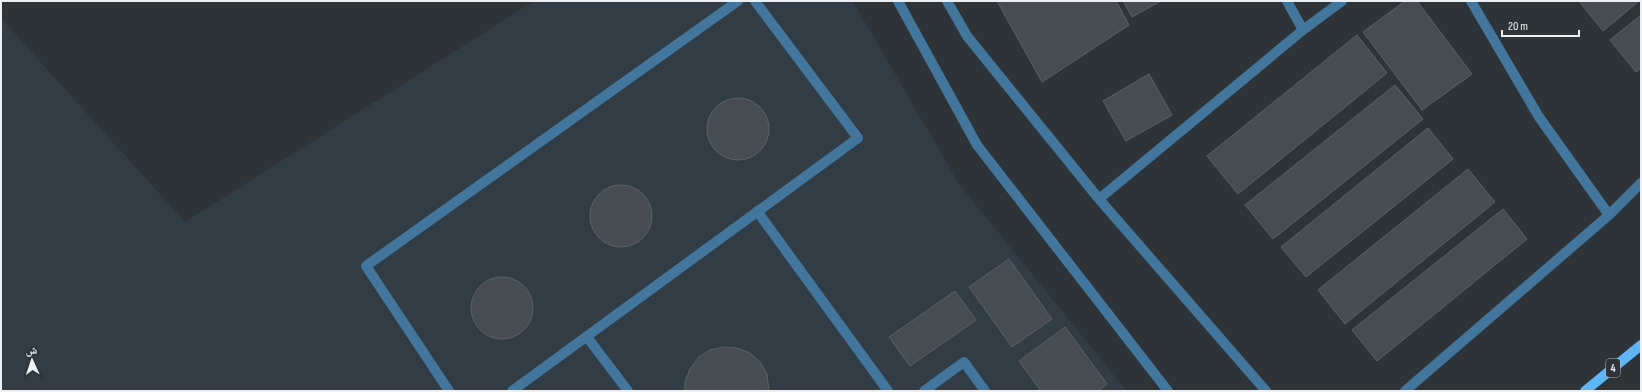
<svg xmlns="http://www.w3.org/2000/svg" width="1642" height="392" font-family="'Sofia Sans Condensed','Noto Naskh Arabic',sans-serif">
  <rect width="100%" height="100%" fill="#2d3337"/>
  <path fill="#313c45" d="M534 1H853L959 184 1127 391H1V18L185 222Z"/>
  <path fill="#464c51" stroke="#5b6167" d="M997 1H1116L1129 25 1042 82Z
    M1123 1H1161L1132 17Z
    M1405 1H1417L1472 74 1422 110 1363 32Z
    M1579 1H1639L1603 31Z
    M1641 15V68L1636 72 1610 40Z
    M1357 35 1387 73 1238 194 1207 156Z
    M1149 74 1172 115 1126 141 1103 101Z
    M1395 85 1423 119 1273 239 1245 205Z
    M707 129a31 31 0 1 1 62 0a31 31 0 1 1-62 0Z
    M1428 128 1453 159 1306 277 1281 247Z
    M1468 169 1495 202 1345 324 1318 290Z
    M590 216a31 31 0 1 1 62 0a31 31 0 1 1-62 0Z
    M1503 209 1527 239 1377 361 1352 330Z
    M1009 259 1052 319 1012 347 969 287Z
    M471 308a31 31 0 1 1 62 0a31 31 0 1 1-62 0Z
    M955 291 976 320 910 366 889 337Z
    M1065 327 1107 384 1098 391H1041L1019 361Z
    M723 347 737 348 750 353 760 362 767 374 769 391H685V382L690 369 699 357 710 350Z"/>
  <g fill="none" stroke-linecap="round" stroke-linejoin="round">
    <path stroke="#42769d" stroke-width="10" d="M898 1 977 145 1168 391
      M947 1 967 36 1099 199 1266 391
      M1287 1 1303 30
      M1471 1 1539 117 1609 215
      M1099 199 1303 30 1342 1
      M757 211 888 391
      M587 337 628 391
      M449 391 366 266 738 1
      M512 391 858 138 755 1
      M924 391 964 362 985 391
      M1405 391 1609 215 1641 183"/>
    <path stroke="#5fb6f7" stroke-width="10" d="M1585 391 1641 345"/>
  </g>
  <g text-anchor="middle" stroke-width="3" stroke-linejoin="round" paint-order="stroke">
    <rect fill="#2d3337" stroke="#b3b7bb" stroke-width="1" x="1606" y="359" width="14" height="18" rx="3"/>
    <g font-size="11" font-weight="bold" fill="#ecf0f3">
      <text x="1613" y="372">4</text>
    </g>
  </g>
  <rect width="1642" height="392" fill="none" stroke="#ecf0f3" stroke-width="4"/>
  <g transform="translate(32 360) rotate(357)" stroke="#2d3337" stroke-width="3" paint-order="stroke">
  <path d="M0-3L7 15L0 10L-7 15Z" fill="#ecf0f3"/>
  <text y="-6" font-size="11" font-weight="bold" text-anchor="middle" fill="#ecf0f3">ش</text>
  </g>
  <path d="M1502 30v6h77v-6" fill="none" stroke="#ecf0f3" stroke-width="2"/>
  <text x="1508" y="30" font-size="12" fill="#ecf0f3" stroke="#2d3337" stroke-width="3" paint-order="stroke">20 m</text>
</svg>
